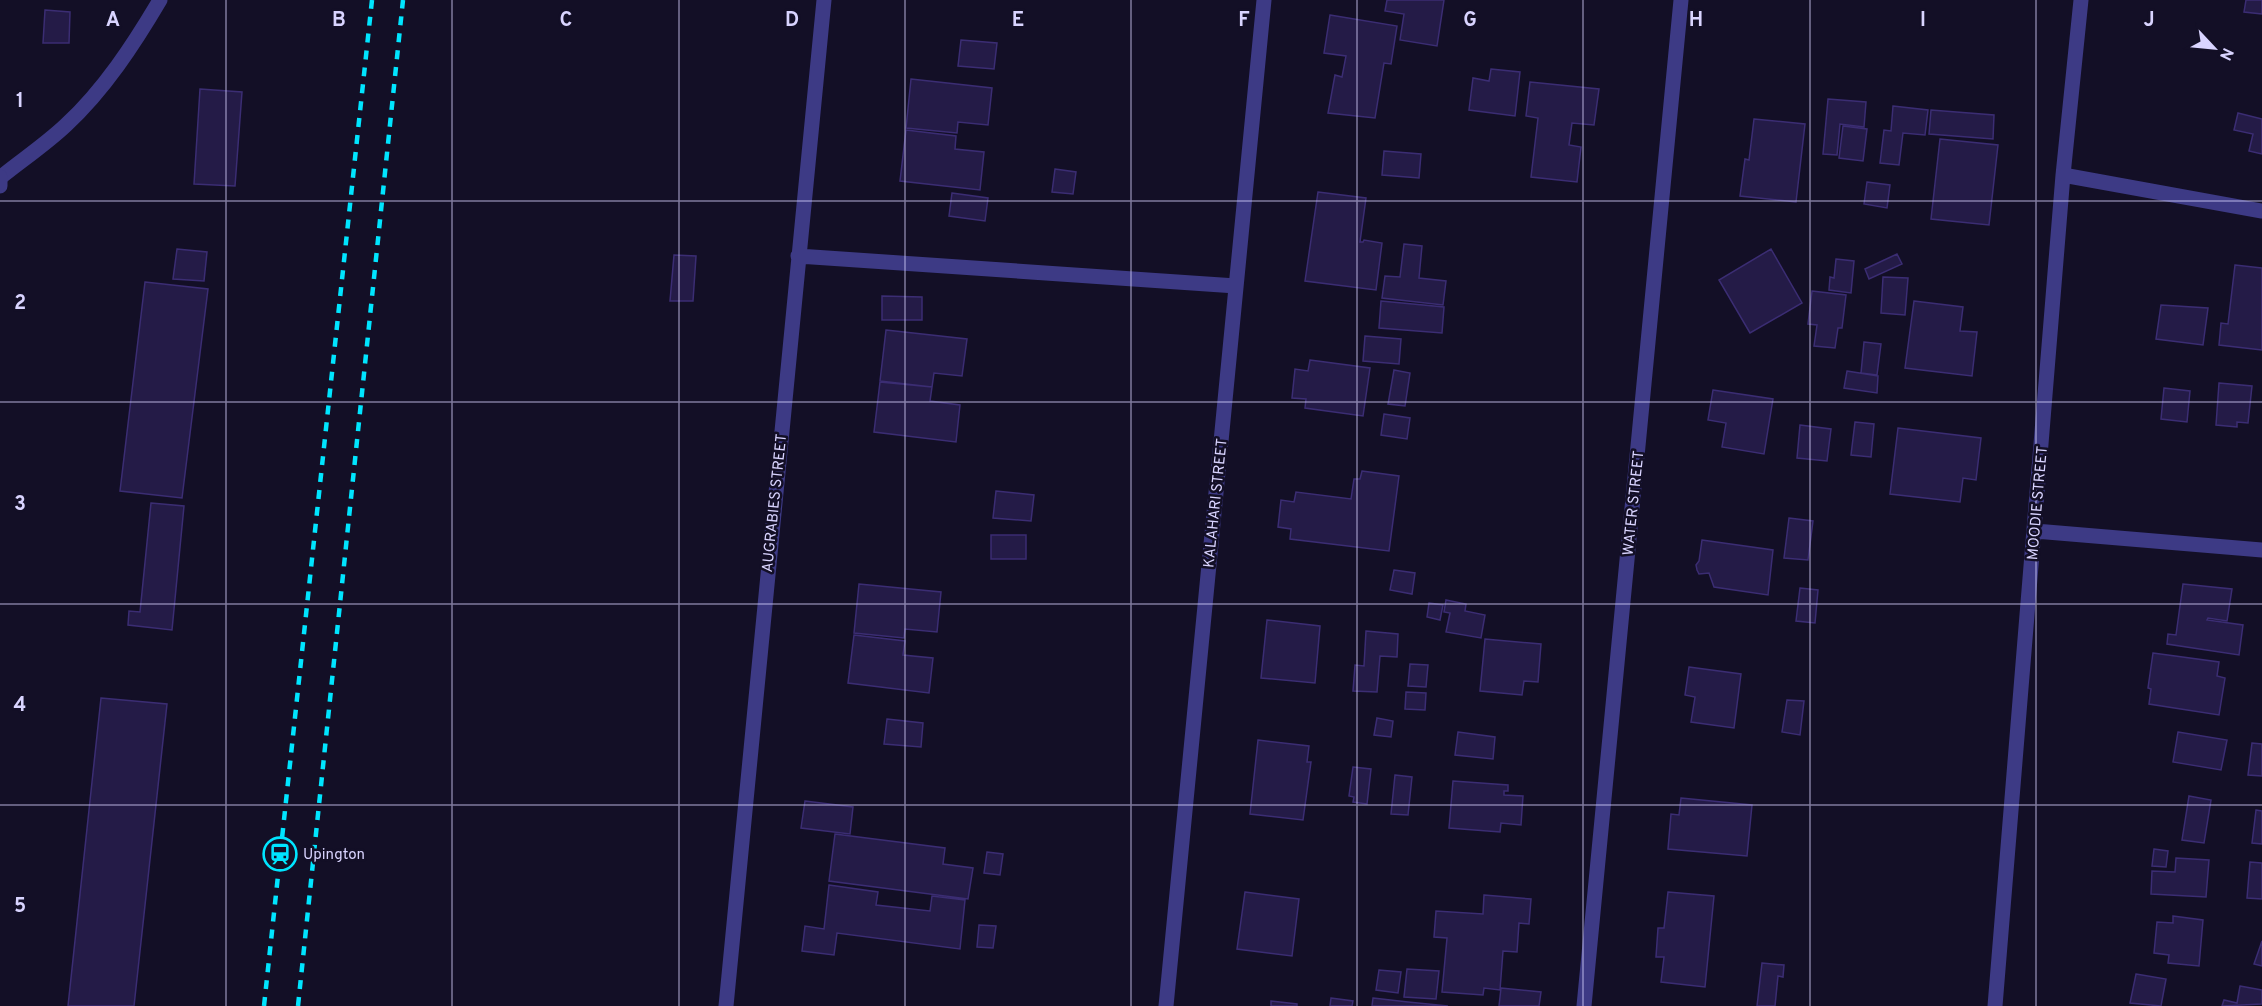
<svg xmlns="http://www.w3.org/2000/svg" width="2262" height="1006" font-family="Overpass,sans-serif">
  <rect width="100%" height="100%" fill="#130f26"/>
  <path fill="#241b47" stroke="#3b2d73" stroke-width="1.5" d="M1387 0H1444L1437 46 1400 40 1404 14 1385 11Z
    M2246 0H2262V14L2244 12Z
    M45 10 70 12 69 43H43Z
    M1330 15 1397 26 1391 64 1384 63 1375 118 1328 113 1335 75 1342 77 1346 56 1324 53Z
    M961 40 997 43 994 69 958 66Z
    M1491 69 1520 72 1515 116 1469 110 1473 78 1489 81Z
    M911 79 992 88 988 125 958 122 957 133 906 128Z
    M1530 82 1599 89 1594 125 1572 123 1569 145 1581 147 1577 182 1531 177 1538 118 1526 116Z
    M200 89 242 92 235 186 194 184Z
    M1828 99 1866 102 1864 127 1840 124 1837 155 1823 154Z
    M1893 106 1928 110 1925 135 1903 133 1899 165 1880 163 1884 130 1891 131Z
    M1931 110 1994 115 1993 139 1929 134Z
    M2238 113 2262 119V154L2249 151 2253 134 2234 130Z
    M1754 119 1805 124 1796 202 1740 196 1745 159 1749 160Z
    M1843 126 1867 129 1863 161 1839 158Z
    M906 130 956 136 955 149 984 152 980 190 900 181Z
    M1940 139 1998 145 1989 225 1931 219Z
    M1384 151 1421 154 1419 178 1382 175Z
    M1055 169 1076 172 1073 194 1052 192Z
    M1867 182 1890 185 1887 208 1864 204Z
    M1318 192 1366 198 1360 242H1363L1364 240 1382 243 1376 290 1305 281Z
    M952 193 988 198 985 221 949 216Z
    M1404 244 1422 246 1419 278 1446 281 1443 305 1382 298 1385 276 1400 277Z
    M177 249 207 252 204 281 173 279Z
    M1771 249 1802 303 1750 333 1719 280Z
    M1897 254 1902 264 1869 279 1865 269Z
    M674 255 696 256 693 301H670Z
    M1836 259 1854 261 1851 293 1829 290 1830 277 1834 278Z
    M2235 265 2262 268V350L2219 345 2221 323 2228 324Z
    M1883 277 1908 278 1905 315 1881 313Z
    M145 282 208 289 182 498 120 491Z
    M1812 291 1846 295 1842 328H1838L1835 348 1814 346 1817 325 1808 324Z
    M882 296 922 297V320H882Z
    M1381 301 1444 307 1442 333 1379 328Z
    M1914 301 1963 307 1960 331 1977 332 1972 376 1905 368Z
    M2161 305 2208 308 2203 345 2156 339Z
    M886 330 967 339 962 376 934 373 932 387 880 381Z
    M1365 336 1401 339 1399 364 1363 361Z
    M1864 342 1881 344 1877 375 1861 373Z
    M1310 360 1370 368 1363 416 1305 408 1306 399 1292 398 1295 369 1308 371Z
    M1394 370 1410 373 1405 406 1388 404Z
    M1847 371 1878 376 1877 393 1844 388Z
    M880 382 932 387 930 401 960 405 956 442 874 432Z
    M2219 383 2252 386 2248 423 2237 422V427L2216 425Z
    M2164 388 2190 391 2187 422 2161 419Z
    M1713 390 1773 399 1764 454 1722 447 1726 423 1708 420Z
    M1384 414 1410 418 1407 439 1381 435Z
    M1855 422 1874 424 1871 457 1851 455Z
    M1800 425 1831 429 1827 461 1797 458Z
    M1898 428 1981 438 1976 480 1963 478 1960 502 1890 494Z
    M1362 471 1399 476 1389 551 1290 539 1291 529 1278 527 1281 500 1294 502 1296 492 1351 499 1354 479H1360Z
    M996 491 1034 495 1031 521 993 518Z
    M151 503 184 506 172 630 128 625 129 611 140 612Z
    M1789 518 1813 521 1808 560 1784 558Z
    M991 535H1026V559H991Z
    M1702 540 1773 550 1768 595 1714 587 1709 573 1699 574 1697 570 1696 565 1699 561Z
    M1394 570 1415 573 1412 594 1390 590Z
    M859 584 941 592 937 632 905 629 904 638 854 633Z
    M2183 584 2232 589 2227 621 2208 618 2207 620 2243 625 2239 655 2167 644 2168 634 2176 635Z
    M1800 588 1818 590 1815 623 1796 621Z
    M1446 600 1466 604 1465 611 1485 615 1481 638 1446 632 1450 613 1444 612Z
    M1429 603 1443 605 1440 620 1427 617Z
    M1267 620 1320 626 1315 683 1261 678Z
    M1366 631 1398 634 1397 657 1380 656 1377 692 1353 691 1355 665 1364 666Z
    M854 635 905 641 903 655 933 658 929 693 848 683Z
    M1485 639 1541 644 1538 682 1524 681 1522 695 1480 691Z
    M2153 653 2219 662 2217 676 2225 678 2219 715 2149 704 2151 689 2148 688Z
    M1410 664 1428 665 1426 687 1408 686Z
    M1689 667 1741 674 1734 728 1691 722 1695 697 1685 695Z
    M1406 692 1426 693 1425 710 1405 709Z
    M101 698 167 704 134 1006H68Z
    M1787 700 1804 701 1800 735 1782 732Z
    M1377 718 1393 721 1391 737 1374 735Z
    M887 719 923 723 921 747 884 744Z
    M1458 732 1495 737 1493 759 1455 755Z
    M2178 732 2227 740 2221 770 2173 762Z
    M1258 740 1309 746 1307 762H1311L1303 820 1250 814Z
    M2252 743 2262 744V776L2248 775Z
    M1353 767 1371 769 1367 804 1353 802 1354 797 1349 796Z
    M1395 775 1412 777 1408 815 1391 814Z
    M1453 781 1508 785V791H1504V795L1523 796 1521 825 1501 823 1500 832 1449 828Z
    M2189 796 2211 800 2204 843 2182 840Z
    M1681 798 1752 805 1747 856 1668 849 1671 814 1679 815Z
    M805 801 853 807 850 834 801 828Z
    M2256 810 2262 811V844L2252 843Z
    M835 834 945 848 943 864 973 868 968 899 829 881Z
    M2154 849 2168 851 2166 867 2152 866Z
    M987 852 1003 854 1000 875 984 873Z
    M2176 858 2209 860 2206 897 2151 894 2152 871 2175 872Z
    M2250 862 2262 863V899L2247 898Z
    M829 885 878 892 876 905 930 911 932 896 965 900 960 949 837 933 834 955 802 951 805 926 824 929Z
    M1245 892 1299 899 1292 956 1237 949Z
    M1668 892 1714 896 1705 987 1661 982 1664 957H1656L1658 928H1664Z
    M1484 895 1531 899 1529 924 1519 923 1517 952 1503 951 1500 990 1484 988 1483 995 1442 992 1447 938 1434 937 1436 911 1483 914Z
    M2173 916 2203 920 2199 966 2168 963 2169 955 2154 953 2157 922 2173 923Z
    M979 925 996 926 993 948 977 947Z
    M2262 941V966L2254 964Z
    M1762 963 1784 965 1783 977 1778 976 1775 1006H1757Z
    M1407 969 1439 971 1436 999 1404 997Z
    M1379 970 1401 972 1398 993 1376 990Z
    M2136 974 2166 979 2161 1006 2130 1003Z
    M2240 986 2262 990V1004L2222 1006 2224 1000 2237 1003Z
    M1501 988 1541 992 1539 1006H1499Z
    M1331 998 1353 1001 1352 1006H1330Z
    M1373 998 1408 1002 1448 1006H1372Z
    M1271 1001 1297 1004V1006H1271Z"/>
  <g fill="none" stroke-linecap="round" stroke-linejoin="round">
    <path stroke="#3d3a85" stroke-width="15" d="M1 177C22 160 46 144 66 125 104 90 134 44 160 0"/>
    <path stroke="#3d3a85" stroke-width="15" d="M2063 175 2262 211
      M0 177V186
      M798 256 1236 286
      M2035 531 2262 550
      M726 1006 824 0
      M1166 1006 1264 0
      M1584 1006 1681 0
      M1995 1006 2063 175 2081 0"/>
    <path stroke="#00e5ff" stroke-width="4.5" stroke-dasharray="9 8" stroke-linecap="butt" d="M264 1006 372 0
      M298 1006 403 0"/>
  </g>
  <path fill="none" stroke="#d9d4ff" stroke-width="1.5" stroke-opacity="0.55" d="M226 0V1006M452 0V1006M679 0V1006M905 0V1006M1131 0V1006M1357 0V1006M1583 0V1006M1810 0V1006M2036 0V1006M0 201H2262M0 402H2262M0 604H2262M0 805H2262"/>
  <defs>
    <symbol id="station-ring" viewBox="-11 -11 22 22"><circle r="9.5" fill="#130f26" stroke="#00e5ff" stroke-width="1.5"/><path d="M-3-6H3Q5-6 5-4V2Q5 4 3 4L4.5 6H3L1.5 4h-3L-3 6H-4.5L-3 4Q-5 4-5 2V-4Q-5-6-3-6ZM-3.5-4v3h7v-3ZM-3.5 1v1.5H-2V1ZM2 1v1.5H3.5V1Z" fill="#00e5ff"/></symbol>
  </defs>
  <g fill-rule="evenodd">
    <use href="#station-ring" x="261" y="835" width="38" height="38"/>
  </g>
  <g text-anchor="middle" stroke-width="5" stroke-linejoin="round" paint-order="stroke">
    <g font-size="15" fill="#d9d4ff" stroke="#130f26">
      <text transform="translate(774 503) rotate(-84)" y="5">AUGRABIES STREET</text>
      <text transform="translate(1215 503) rotate(-84)" y="5">KALAHARI STREET</text>
      <text transform="translate(1633 503) rotate(-84)" y="5">WATER STREET</text>
      <text transform="translate(2037 503) rotate(-85)" y="5">MOODIE STREET</text>
    </g>
    <g font-size="15" fill="#d9d4ff" stroke="#130f26" text-anchor="start">
      <text x="303" y="859">Upington</text>
    </g>
  </g>
  <g font-size="20" text-anchor="middle" font-weight="bold" fill="#d9d4ff" stroke="#130f26" stroke-width="5" stroke-linejoin="round" paint-order="stroke">
    <text x="113" y="26">A</text>
    <text x="339" y="26">B</text>
    <text x="566" y="26">C</text>
    <text x="792" y="26">D</text>
    <text x="1018" y="26">E</text>
    <text x="1244" y="26">F</text>
    <text x="1470" y="26">G</text>
    <text x="1696" y="26">H</text>
    <text x="1923" y="26">I</text>
    <text x="2149" y="26">J</text>
    <text x="20" y="107">1</text>
    <text x="20" y="309">2</text>
    <text x="20" y="510">3</text>
    <text x="20" y="711">4</text>
    <text x="20" y="912">5</text>
  </g>
  <g transform="translate(2214 48) rotate(116)" stroke="#130f26" stroke-width="4.5" paint-order="stroke">
  <path d="M0-4.5L10 22L0 15L-10 22Z" fill="#d9d4ff"/>
  <text y="-9" font-size="16" font-weight="bold" text-anchor="middle" fill="#d9d4ff">N</text>
  </g>
</svg>
